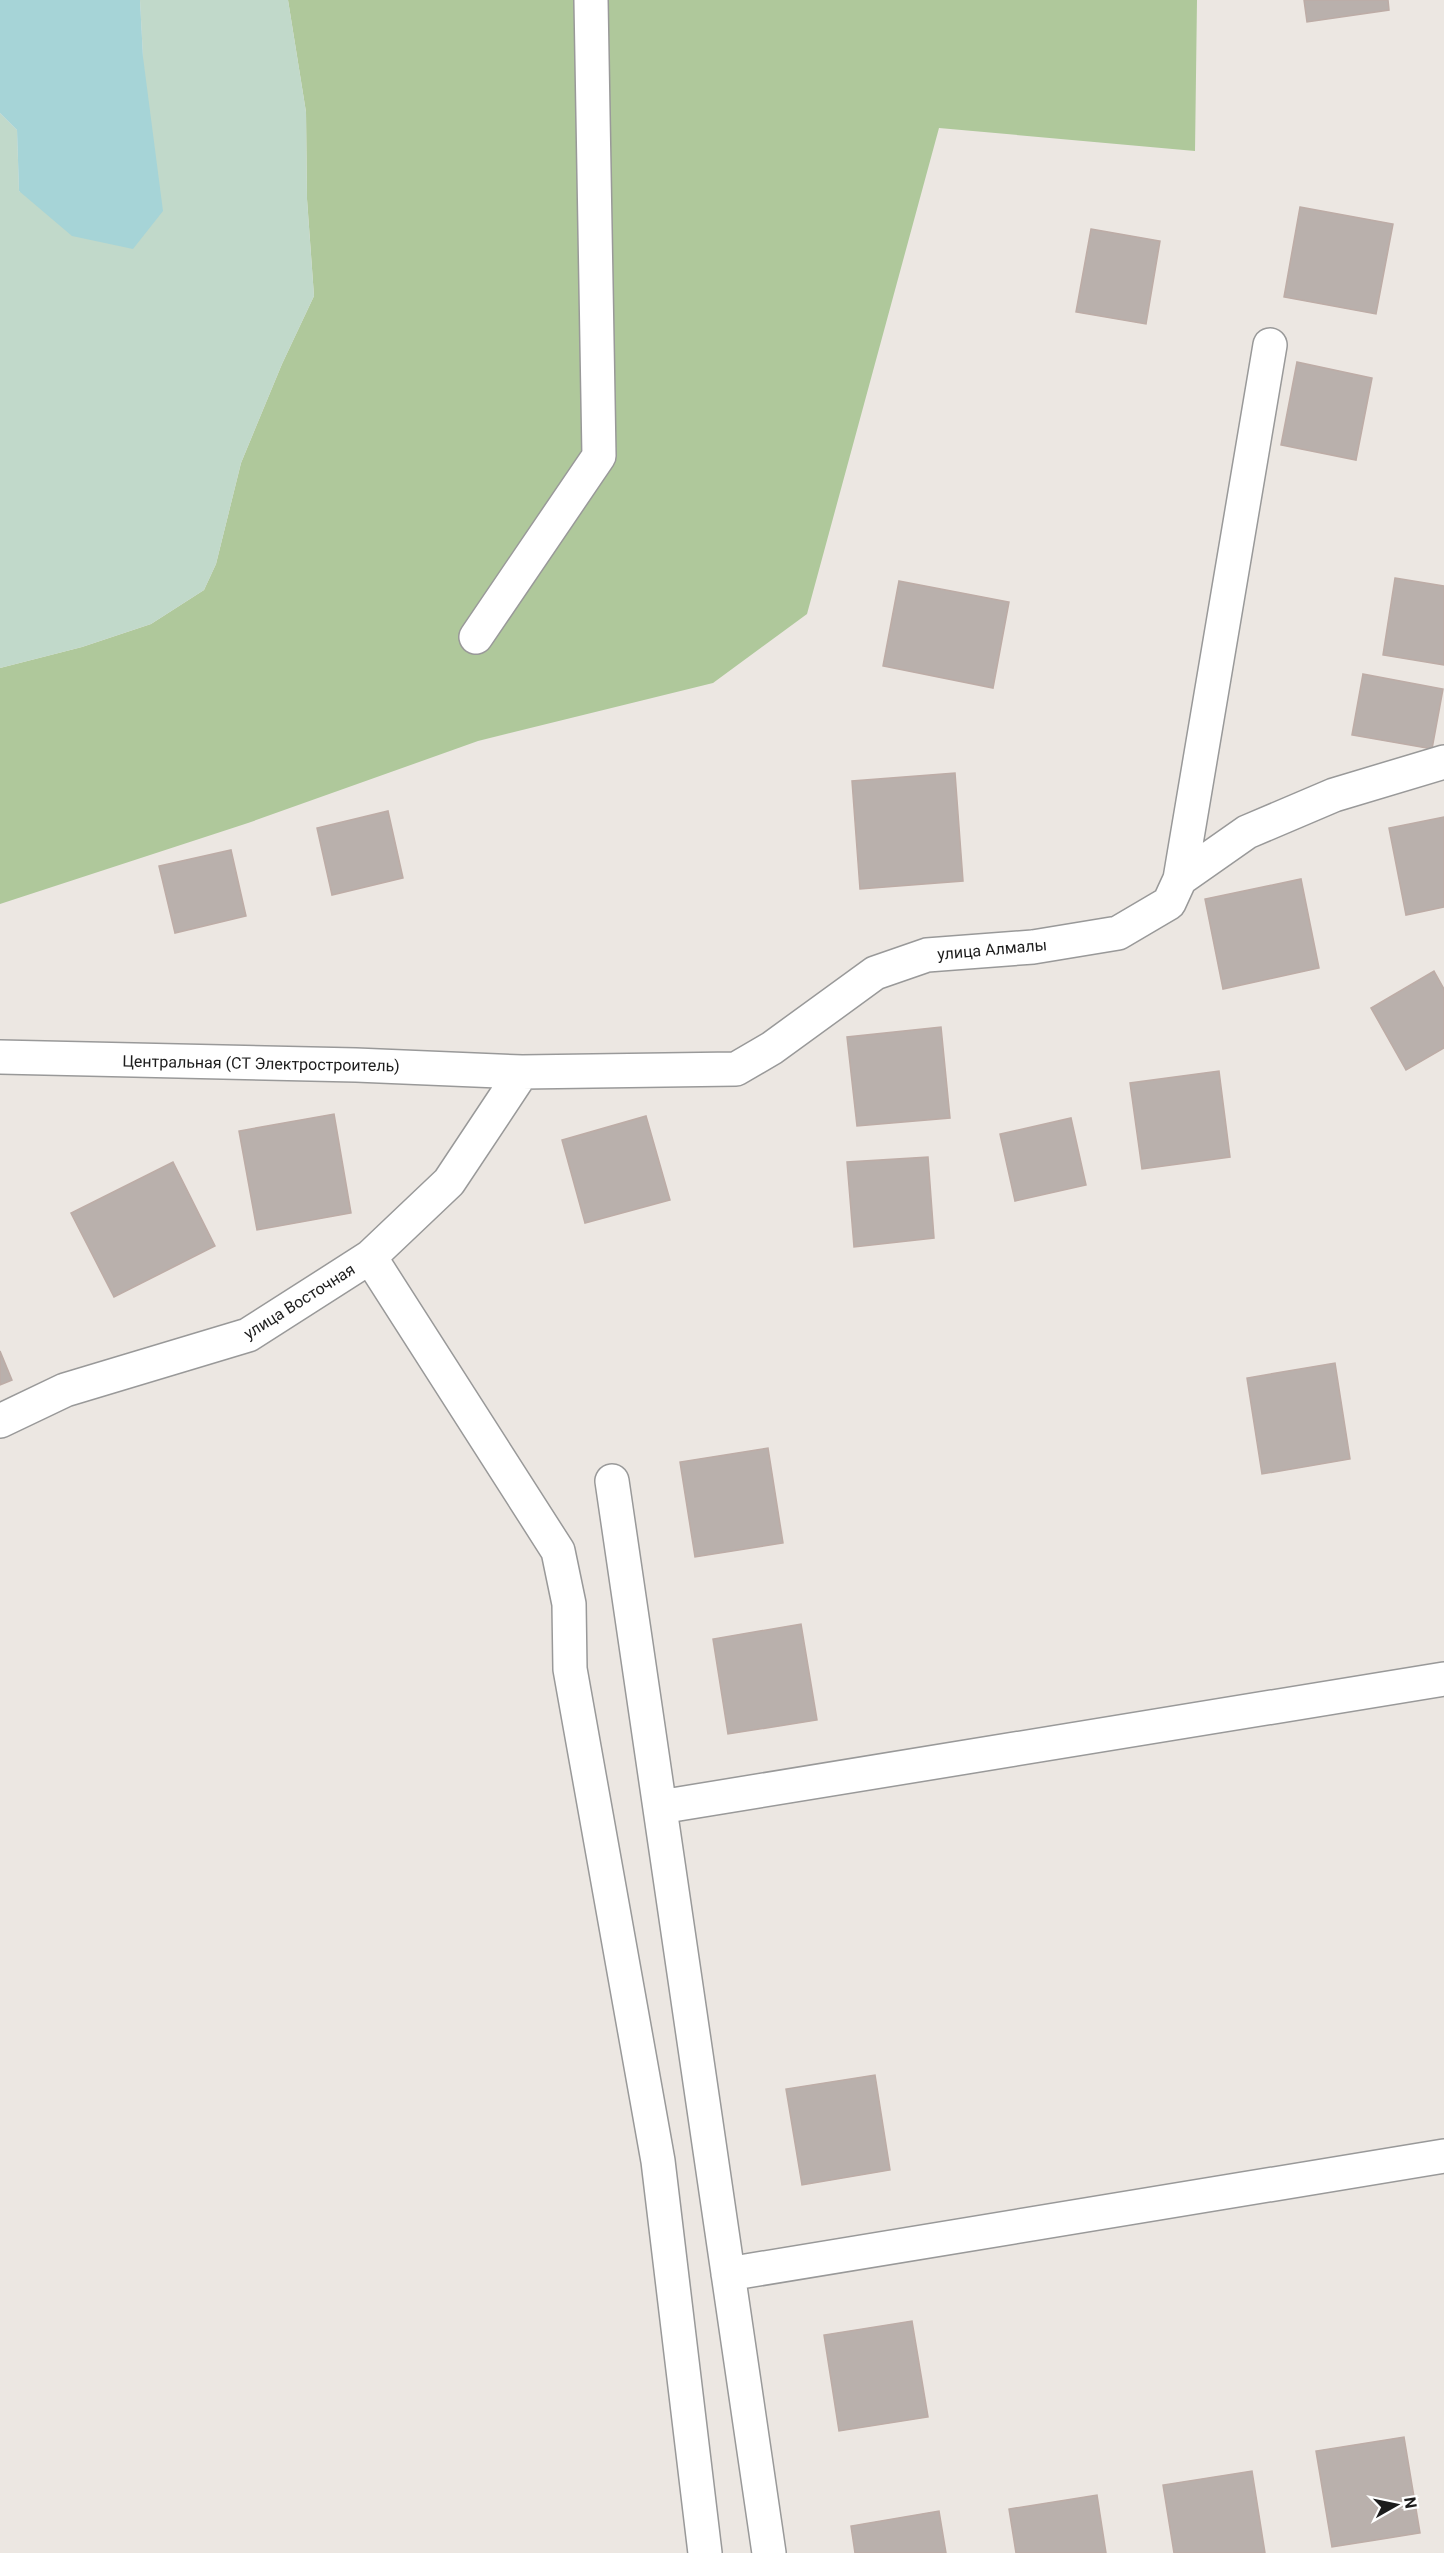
<svg xmlns="http://www.w3.org/2000/svg" width="1444" height="2553" font-family="Roboto,sans-serif">
  <rect width="100%" height="100%" fill="#ece7e2"/>
  <path fill="#afc89b" d="M288 0H1197L1195 151 939 128 807 614 713 683 478 741 248 823 0 904V668L82 647 151 624 204 590 216 564 241 463 282 364 314 296 307 199 306 112Z"/>
  <path fill="#c1d9ca" d="M140 0H288L306 112 307 199 314 296 282 364 241 463 216 564 204 590 151 624 82 647 0 668V113L17 130 19 192 143 57Z"/>
  <path fill="#a6d4d7" d="M0 0H140L143 57 163 211 133 249 72 236 19 191 17 130 0 113Z"/>
  <path fill="#b9b0ac" stroke="#bdaca6" stroke-width="1.5" d="M1304 0H1388L1389 10 1307 22Z
    M1300 207 1393 224 1376 314 1284 297Z
    M1091 229 1160 241 1146 324 1076 312Z
    M1297 362 1372 378 1356 460 1281 445Z
    M1395 578 1444 586V665L1383 655Z
    M899 581 1009 602 993 688 883 666Z
    M1363 674 1443 689 1432 749 1352 735Z
    M955 773 963 881 860 889 852 781Z
    M388 811 403 878 332 895 317 828Z
    M1444 817V907L1406 915 1389 828Z
    M231 850 246 916 175 933 159 866Z
    M1301 879 1319 968 1223 989 1205 899Z
    M1434 971 1444 989V1048L1406 1070 1371 1008Z
    M941 1027 950 1118 857 1126 847 1037Z
    M1219 1071 1230 1157 1142 1169 1130 1083Z
    M334 1114 351 1213 257 1230 239 1131Z
    M646 1116 670 1200 585 1223 562 1140Z
    M1071 1118 1086 1185 1015 1201 1000 1134Z
    M928 1157 934 1238 854 1247 847 1162Z
    M173 1162 215 1246 114 1297 71 1213Z
    M0 1351 12 1380 0 1385Z
    M1335 1363 1350 1459 1262 1474 1247 1378Z
    M768 1448 783 1543 695 1557 680 1462Z
    M801 1624 817 1720 728 1734 713 1639Z
    M875 2075 890 2170 802 2185 786 2089Z
    M912 2321 928 2417 839 2431 824 2335Z
    M1404 2437 1420 2533 1332 2547 1316 2451Z
    M1252 2471 1265 2553H1174L1163 2485Z
    M1097 2495 1106 2553H1016L1009 2509Z
    M939 2511 946 2553H855L851 2526Z"/>
  <g fill="none" stroke-linecap="round" stroke-linejoin="round">
    <defs>
      <path id="minor" d="M476 637 599 456 591 0
        M1180 879 1270 345
        M0 1057 356 1065 522 1072 736 1069 772 1048 875 973 927 955 1033 947 1118 933 1169 903 1180 879 1247 832 1334 795 1444 762
        M370 1257 558 1551 569 1604 570 1669 658 2161 705 2553
        M0 1421 65 1390 248 1335 370 1257 449 1182 522 1072
        M612 1481 769 2553
        M660 1807 1444 1679
        M728 2274 1444 2156"/>
    </defs>
    <use href="#minor" stroke="#999" stroke-width="36"/>
    <use href="#minor" stroke="#fff" stroke-width="33"/>
  </g>
  <g text-anchor="middle" stroke-width="4.5" stroke-linejoin="round" paint-order="stroke">
    <g font-size="16" fill="#1c1c1c" stroke="#fff">
      <text transform="translate(992 949) rotate(-5)" y="6">улица Алмалы</text>
      <text transform="translate(261 1063) rotate(1)" y="6">Центральная (СТ Электростроитель)</text>
      <text transform="translate(299 1301) rotate(-32)" y="6">улица Восточная</text>
    </g>
  </g>
  <g transform="translate(1396 2505) rotate(81)" stroke="#ffffff" stroke-width="4.5" paint-order="stroke">
  <path d="M0-4.5L10 22L0 15L-10 22Z" fill="#1c1c1c"/>
  <text y="-9" font-size="16" font-weight="bold" text-anchor="middle" fill="#1c1c1c">N</text>
  </g>
</svg>
